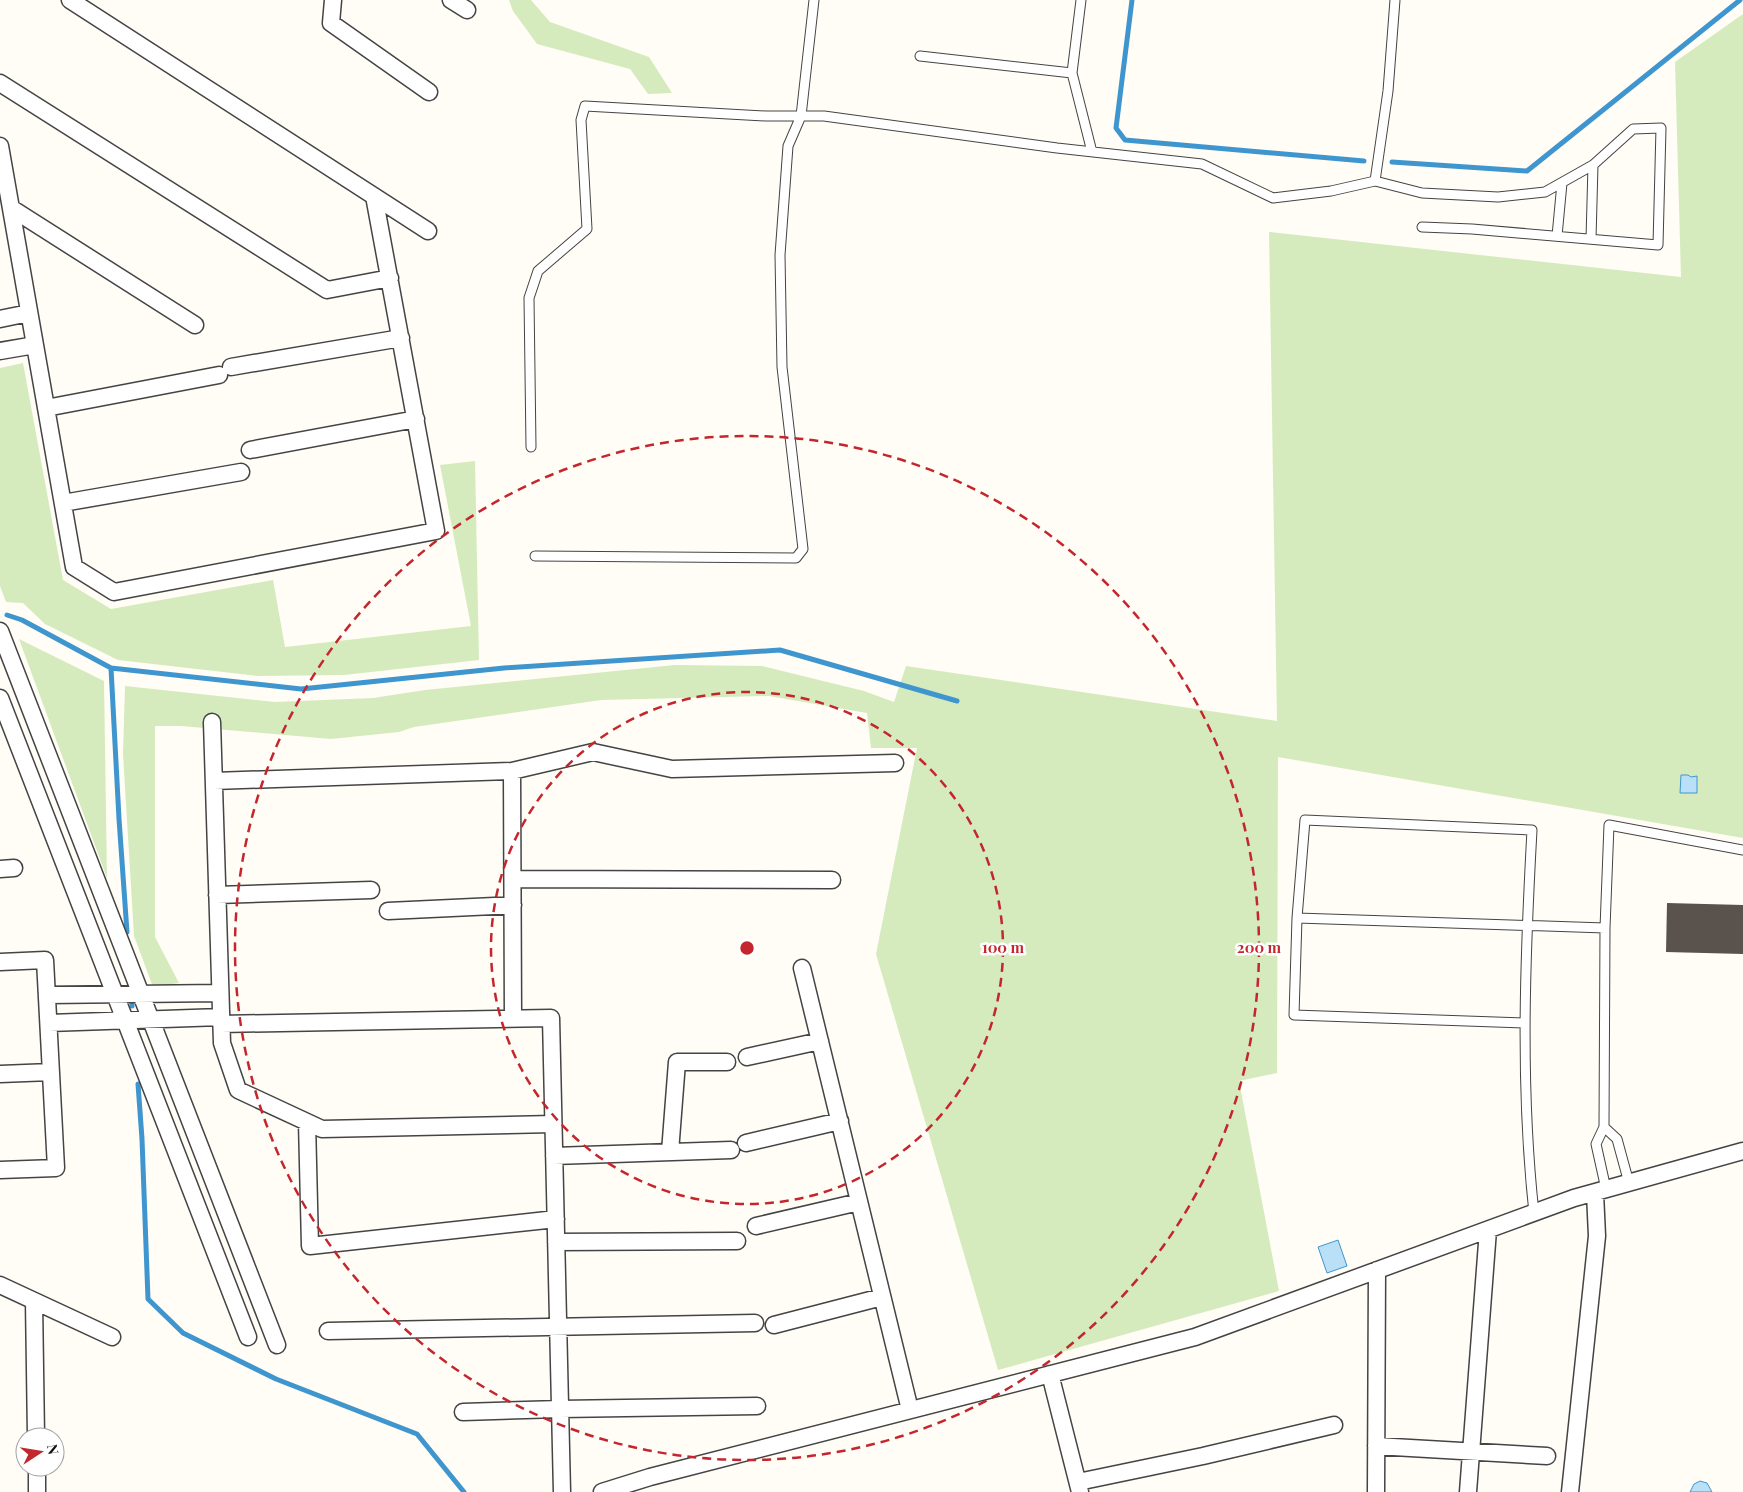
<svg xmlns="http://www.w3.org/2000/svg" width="1743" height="1492" font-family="'Playfair Display',serif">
  <rect width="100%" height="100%" fill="#fffdf5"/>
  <path fill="#d5ebbd" d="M509 0H531L550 22 649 57 672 93 648 94 630 69 537 44 513 11Z
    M1743 14V838L1278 757 1277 1073 1239 1081 1279 1291 998 1370 876 954 917 748H871L867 713 769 696 601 700 414 727 399 732 331 739 181 726H155V937L179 983 153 987 134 936 123 754 125 686 275 702 373 698 425 690 675 665 762 666 864 691 894 702 906 666 1277 721 1269 232 1681 277 1675 62Z
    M23 363 63 580 111 609 273 580 285 647 471 626 440 465 475 461 479 660 344 675 258 676 118 660 45 624 23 603 6 602 0 586V368Z
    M19 639 104 681 107 878Z"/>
  <path fill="#b9e0f7" stroke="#3f96cf" d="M1681 775H1688L1691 777 1697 776V793H1680Z
    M1338 1240 1347 1266 1327 1273 1318 1247Z
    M1700 1481 1707 1483 1712 1492H1690L1694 1484Z"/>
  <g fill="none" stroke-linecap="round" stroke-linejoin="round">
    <path stroke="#3f96cf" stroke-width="5" d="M1132 0 1116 128 1125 140 1364 161
      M1392 162 1527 171 1740 0
      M7 615 22 620 111 668 119 819 127 932
      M111 668 301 689 504 668 780 650 957 701
      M132 1004V1006
      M138 1084 142 1139 148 1299 183 1333 276 1379 417 1434 464 1492"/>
  </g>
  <path fill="#5a524d" d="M1667 903 1743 905V954L1666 952Z"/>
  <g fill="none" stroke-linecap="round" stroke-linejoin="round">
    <defs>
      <path id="service" d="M1081 0 1072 73 1092 152
        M920 56 1072 73
        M1375 181 1422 193 1498 197 1545 192 1593 165 1633 129 1661 128 1658 245 1472 229 1422 227
        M1557 236 1562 183
        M1591 239 1593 165
        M531 447 529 298 538 271 587 229 581 120 585 106 766 116H824L1057 148 1202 164 1273 198 1331 191 1375 181 1388 91 1395 0
        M535 556 796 558 803 549 782 367 780 255 788 146 801 116 814 0
        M1297 918 1294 1015 1524 1023
        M1604 1127 1617 1139 1629 1183
        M1606 1189 1596 1144 1604 1127 1605 928 1609 825 1743 850
        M1534 1213C1520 1085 1525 957 1532 830L1305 820 1297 918 1605 928"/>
      <path id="minor" d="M70 0 428 231
        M333 0 331 23 429 92
        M451 0 467 10
        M0 83 327 290 390 278
        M0 146 74 567 114 592 436 531 374 196
        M11 208 195 325
        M0 319 29 313
        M0 351 35 345
        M231 367 401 338
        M46 408 219 375
        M250 450 416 419
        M63 503 241 472
        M0 631 277 1345
        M0 698 248 1337
        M212 722 222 1043 238 1090 322 1129 553 1124
        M512 771 513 1018
        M214 781 512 771 593 752 672 769 895 763
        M0 869 14 868
        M513 879 832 880
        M217 895 371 890
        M388 911 513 905
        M0 962 45 960 56 1168 0 1170
        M802 968 910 1410
        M47 995 220 993
        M49 1023 221 1017
        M221 1024 551 1018 562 1492
        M747 1057 820 1041
        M0 1074 51 1072
        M307 1122 310 1246 556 1219
        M746 1143 840 1121
        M670 1152 677 1062H727
        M554 1156 731 1150
        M756 1226 859 1202
        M556 1242 737 1241
        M0 1285 112 1337
        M34 1301 36 1437
        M774 1325 882 1297
        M328 1331 755 1323
        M1050 1374 1080 1492
        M463 1412 560 1409 757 1406
        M1376 1446 1547 1456
        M37 1467V1492
        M1078 1482 1203 1456 1334 1425
        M602 1492 650 1477 1195 1337 1574 1198 1743 1151
        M1376 1492 1377 1270
        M1468 1492 1488 1230
        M1570 1492 1597 1236 1595 1193"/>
    </defs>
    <use href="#service" stroke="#444" stroke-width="11"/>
    <use href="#minor" stroke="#444" stroke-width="19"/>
    <use href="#service" stroke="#fff" stroke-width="9"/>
    <use href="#minor" stroke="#fff" stroke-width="16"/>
  </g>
  <g fill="none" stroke="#c4262e" stroke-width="2.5" stroke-dasharray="9 6">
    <circle cx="747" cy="948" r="256"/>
    <circle cx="747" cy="948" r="512"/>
  </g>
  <circle cx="747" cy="948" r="8" fill="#c4262e" stroke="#fff" stroke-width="2.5"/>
  <g font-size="15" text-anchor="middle" font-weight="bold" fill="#c4262e" stroke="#fff" stroke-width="5" stroke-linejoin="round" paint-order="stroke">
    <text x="1003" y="953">100 m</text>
    <text x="1259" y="953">200 m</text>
  </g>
  <g transform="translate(40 1452) rotate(78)"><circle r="24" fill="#ffffff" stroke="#a0a0a0"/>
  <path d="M0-4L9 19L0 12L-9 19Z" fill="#c4262e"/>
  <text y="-8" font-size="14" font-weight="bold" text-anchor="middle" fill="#111111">N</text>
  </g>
</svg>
